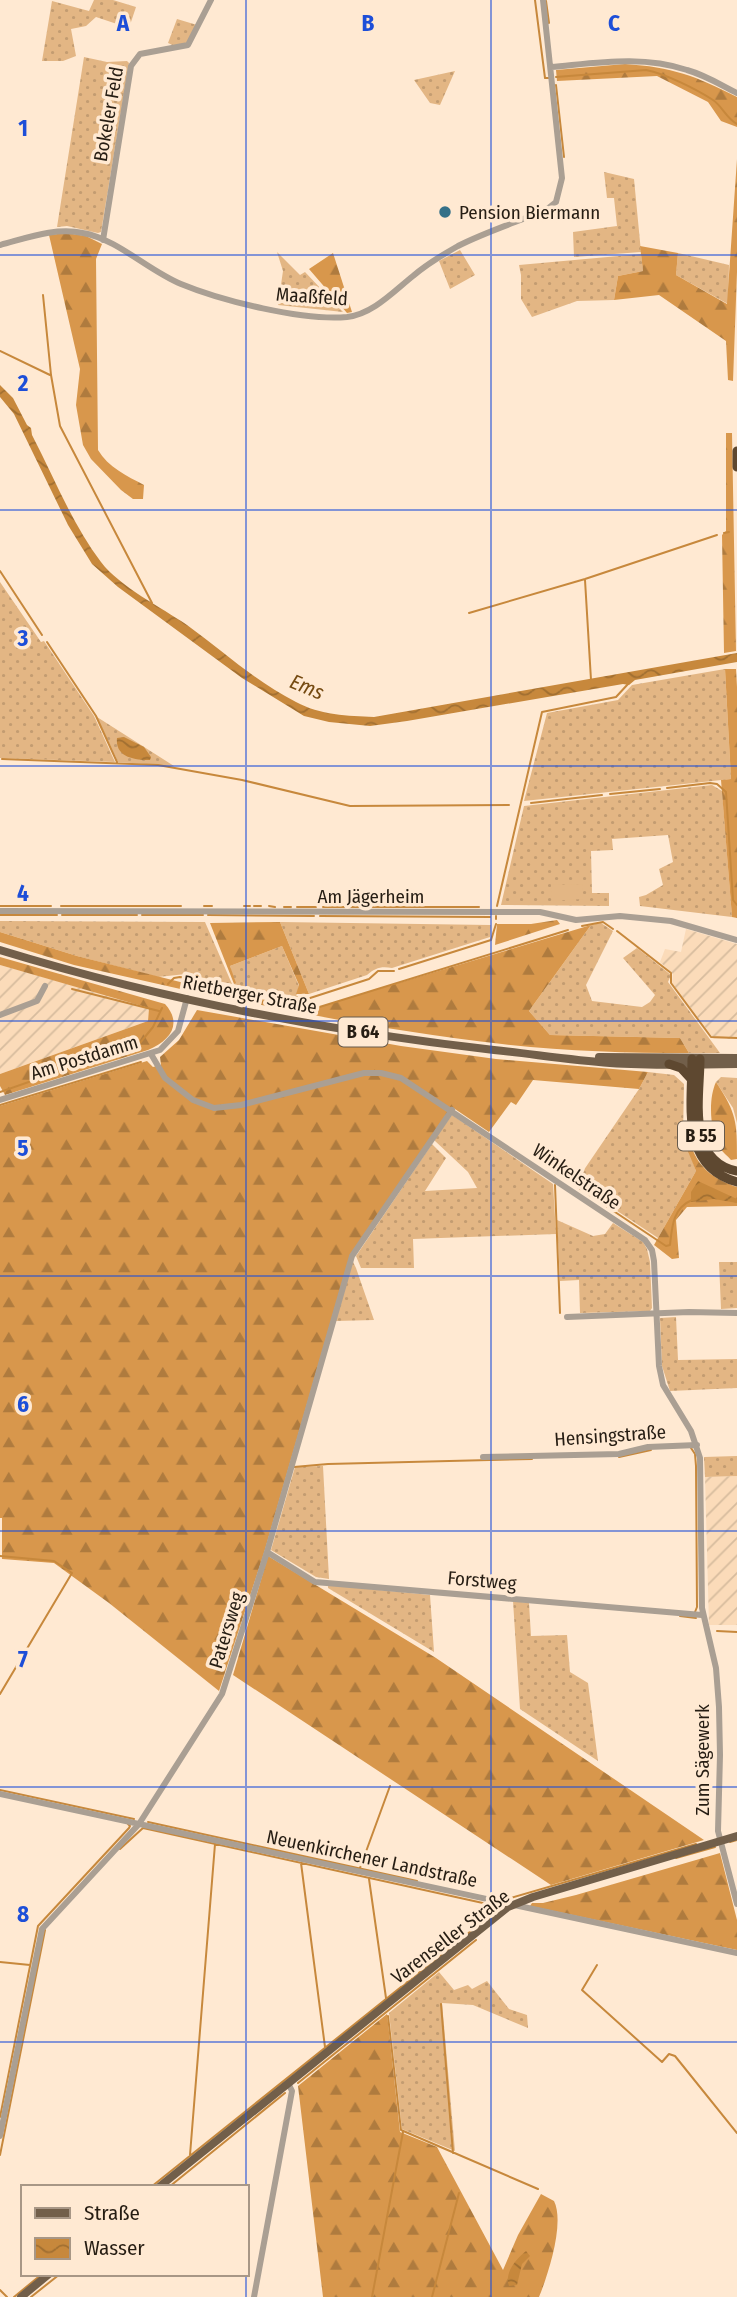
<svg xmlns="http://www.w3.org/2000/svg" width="737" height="2297" font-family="'Fira Sans Condensed',sans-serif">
  <defs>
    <pattern id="industrial-furrows" width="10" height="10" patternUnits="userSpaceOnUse" patternTransform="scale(1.75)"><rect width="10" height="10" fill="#fbdbb9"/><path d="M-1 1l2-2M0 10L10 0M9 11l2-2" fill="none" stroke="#d7bc9e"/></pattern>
    <pattern id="grass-dots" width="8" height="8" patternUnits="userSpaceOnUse" patternTransform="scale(1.75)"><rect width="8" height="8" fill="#e3b684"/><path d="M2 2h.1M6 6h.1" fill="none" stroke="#c39c71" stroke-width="1.8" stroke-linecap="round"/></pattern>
    <pattern id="forest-firs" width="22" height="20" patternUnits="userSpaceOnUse" patternTransform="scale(1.75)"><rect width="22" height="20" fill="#d8974c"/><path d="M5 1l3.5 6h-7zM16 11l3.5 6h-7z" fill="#af7b3e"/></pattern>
    <pattern id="water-waves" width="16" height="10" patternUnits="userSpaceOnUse" patternTransform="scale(1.75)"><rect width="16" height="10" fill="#c7883c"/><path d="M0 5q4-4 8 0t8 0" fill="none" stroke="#a16f31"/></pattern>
  </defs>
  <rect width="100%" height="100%" fill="#ffe9d2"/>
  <path fill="url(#industrial-furrows)" d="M686 929 737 944V1039H714L672 983 673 974 660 962 665 949 681 952Z
    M0 965 149 1007 148 1021 0 1074Z
    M737 1476V1625H709L705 1477Z"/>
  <path fill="url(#grass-dots)" d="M94 0H113L136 7 129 28 96 17 86 26 71 29 76 56 63 61H42L52 1 89 11Z
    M177 19 197 25 188 42 177 47 168 43Z
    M84 57 107 62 127 61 129 63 101 232 98 233 67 226 57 227Z
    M455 71 440 105 430 103 414 80Z
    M604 172 634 179 641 252 574 257 573 232 617 226 614 198H607Z
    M460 250 475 275 450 289 439 261Z
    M277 252 300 275 305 272 343 312 278 305 283 271Z
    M678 253 729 265 728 304 676 275Z
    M641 254 643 271 618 276 614 300 577 301 532 317 521 299V275L519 265Z
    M0 582 41 642 44 641 94 716 115 762 0 758Z
    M725 669 731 779 524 801 547 713 618 700 632 685Z
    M97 717 174 766 118 762Z
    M712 785 722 791 732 917 640 906 639 897 646 895 663 885 659 869 673 862 668 835 612 839 613 850 591 851 592 893H609V906L501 905 524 806Z
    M0 921 205 922 232 984 186 974 158 977 77 956 0 932Z
    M280 922 491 925 490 937 392 968C381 966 375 968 367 975L309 994Z
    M601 923 613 931 586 985 592 1001 642 1007 650 1002 655 995 623 958 637 948 671 975 668 982 720 1053H689L680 1038 550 1035 529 1011 591 925Z
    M282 946 299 986 296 997 235 986 230 966Z
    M648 1072 674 1075 684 1084 683 1134 696 1171 658 1238 575 1183 639 1089Z
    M721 1077 737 1078V1123L733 1108 716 1082Z
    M452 1115 553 1184 556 1234 413 1239 414 1268H361L356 1256 432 1144 446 1158 425 1191 477 1188 468 1172 434 1140Z
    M557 1220 593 1236 605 1234 613 1223 643 1242 647 1249 650 1262 652 1308 650 1311 580 1313 579 1280 560 1281Z
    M352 1260 356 1268 374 1320 335 1321Z
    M719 1262H737V1308L721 1309Z
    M676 1317 678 1360 737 1359V1388L670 1391 662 1366 660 1318Z
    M737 1456V1476L705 1477 704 1457Z
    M323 1466 329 1579 316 1577 271 1550 295 1467Z
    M328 1585 430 1595 434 1652 328 1588Z
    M513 1601 529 1603 531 1636 567 1635 570 1672 588 1683 598 1761 520 1709Z
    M439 1972 454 1990 468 1985 472 1989 487 1981 509 2009 527 2015 528 2028 473 2005 442 2003 455 2151 402 2129 389 2013Z"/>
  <path fill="url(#forest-firs)" d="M625 64C672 67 696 76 737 97V127L721 121 708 102 657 76 557 81 556 70Z
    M737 159V272L733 381 728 380 726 341 659 295 614 300 618 276 643 271 640 246 678 253 676 275 727 304Z
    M66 233 86 236 102 244 96 259 98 450C108 467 127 476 144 485L143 499H133L121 490 91 459 83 445 76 405 80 369 49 235Z
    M333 253 352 312 347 313 309 269Z
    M726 433H732L736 651 724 653 722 535 726 531Z
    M725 669H736L737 687V918L732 917 721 780 731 779Z
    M557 920 560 924 495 945 497 924H531Z
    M280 922 309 994H296L299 985 282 946 230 966 236 983 234 984 210 923Z
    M591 925 529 1011 550 1035 680 1038 689 1053C626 1053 564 1051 502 1044 404 1033 308 1015 212 995L213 990 312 1009Z
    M0 932 77 956 208 989 207 995 74 965 0 942Z
    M0 957 165 1004C183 1024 170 1041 148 1050L5 1095 0 1086V1074L148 1021 149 1008 0 965Z
    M197 1010 401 1046 496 1059 648 1072 639 1089 533 1080 516 1105 511 1102 489 1132 452 1107 350 1255 264 1553 219 1691 109 1603 54 1563 2 1559V1518H0V1106L147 1061 153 1067 161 1065 160 1057 179 1040Z
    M716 1082C737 1114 737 1122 737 1159L731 1160C728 1156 722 1152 719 1147 710 1130 708 1099 716 1082Z
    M690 1142C697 1167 713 1179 737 1187V1206L687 1207 676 1220 679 1258 672 1259 654 1245 696 1171 685 1144Z
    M268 1556 436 1658 704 1840 551 1885 233 1675Z
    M720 1853 737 1920V1950L530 1906 532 1903H543L576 1895Z
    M387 2014 400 2132 437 2147 503 2270 518 2235 541 2194 554 2201C565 2223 548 2275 539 2297H323L298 2086Z"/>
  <path fill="#e3b684" d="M582 884 583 899 552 901 551 885Z"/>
  <path fill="url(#water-waves)" d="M0 385 13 398 27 425 31 428 32 435C54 477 72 524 101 562 120 587 161 607 187 625 223 651 256 682 296 702 320 715 348 716 374 717L737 653V662L635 680 629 685 623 684 407 721 370 726 329 722 304 716 242 678 118 587 92 564 68 525 14 414 0 397Z
    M124 737 144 747 151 757 150 760C134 760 115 757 117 738Z
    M698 1181 737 1199V1203L714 1199 691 1202V1192Z
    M526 2251 530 2256 522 2264 517 2285 509 2286C504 2273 516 2259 526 2251Z"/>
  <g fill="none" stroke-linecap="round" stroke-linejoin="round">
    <path stroke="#c7883c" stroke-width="2" d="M535 0 545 78H549
      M546 1 549 23
      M556 77 646 70C666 74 696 89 713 100 723 107 726 118 737 124
      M556 85 564 157
      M43 295 51 375 60 426 152 603
      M0 351 50 375
      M724 533 729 532
      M0 571 42 635
      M585 580 591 680
      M469 613 585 579 717 535
      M47 642 96 716 117 762
      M2 759 158 765 242 780 350 806 509 805
      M667 788 710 783 717 784 726 792 733 900 737 905
      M610 794 660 789
      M531 803 602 795
      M0 906H51
      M61 906H181
      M204 906H212
      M244 906H250
      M254 906H261
      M269 906 275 907
      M497 906 542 712 616 697 628 684
      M284 907H291
      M297 907H316
      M323 907H479
      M0 915H57
      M62 915H137
      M142 915H203
      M208 915 314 916
      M320 916 490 917
      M496 919V916
      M582 926 603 922 613 929
      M617 931 671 973V983L711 1037 737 1038
      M399 969 491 940 496 924
      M168 984 174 978 180 977 232 987
      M72 989 159 1011
      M248 989 307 999 369 979 378 971H394
      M218 993 301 1010 313 1009 568 930
      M0 1092 140 1043 153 1027 162 1008
      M0 1105 141 1062
      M555 1185 560 1313
      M576 1186 666 1246 670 1245C672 1226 673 1208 692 1200
      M691 1448 695 1454 696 1466 697 1607 695 1612
      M619 1457 651 1450
      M294 1467 328 1464 532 1459
      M0 1556 54 1561 72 1573 0 1694
      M680 1616 696 1618
      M717 1631 737 1632
      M0 1790 134 1819
      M148 1822 417 1881
      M730 1842 737 1840
      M120 1849 143 1828 501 1907 151 2187
      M676 1858 715 1847
      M301 1863 325 2047
      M360 1868 390 1786
      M369 1879 386 1998
      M504 1900 696 1844
      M0 1962 30 1965
      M597 1965 582 1990 662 2062 669 2054 675 2056 737 2133
      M441 2004 453 2153
      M388 2016 401 2130 538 2189
      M298 2083 476 1940
      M0 2117 38 1926 129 1828 130 1826 128 1824
      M0 2155 45 1930
      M190 2155 215 1844
      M169 2187 285 2093
      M0 2290 7 2297
      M14 2297 42 2274
      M31 2297 60 2274
      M372 2297 403 2132
      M432 2297 459 2193"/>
    <path stroke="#aa9f93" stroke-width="6" d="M551 67C597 63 642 55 687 70 705 75 721 85 737 93
      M103 240 131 66 140 54 188 45 211 0
      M0 245C27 238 55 227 83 233 117 239 149 271 181 284 222 301 303 321 347 317 373 314 394 291 413 276 427 264 442 255 458 246 485 232 517 222 546 210L556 202 562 178 543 0
      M0 911 540 912 576 920 620 916 671 921 737 940
      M0 1015 37 1001 45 986
      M151 1054 165 1078 193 1100 214 1108 241 1105 364 1073H381L401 1078 645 1240 652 1250 654 1261 659 1366 663 1385 691 1431 700 1458 702 1608 716 1668 719 1707 720 1755 718 1831 737 1904
      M0 1100 160 1050 178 1031 187 998
      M567 1317 689 1312 737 1313
      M483 1457 619 1454 648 1447 697 1445
      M267 1552 315 1582 702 1615
      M0 1794 737 1953
      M0 2136 42 1929 139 1824 222 1694 267 1552 352 1256 452 1110
      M254 2297 292 2091 288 2083"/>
    <path stroke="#725f4a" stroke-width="8" d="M0 950C160 999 327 1031 494 1050 532 1054 571 1060 610 1063 652 1066 695 1065 737 1064
      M599 1057 737 1058
      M159 2187 508 1907 533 1897 737 1836
      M21 2297 49 2274"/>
    <path stroke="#5e4830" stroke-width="9" d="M737 451V467
      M692 1059C692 1106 680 1166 737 1182
      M700 1059C700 1097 686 1161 737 1171
      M669 1064 681 1068 692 1080"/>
  </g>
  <path fill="none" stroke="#1d4ed8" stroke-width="2" stroke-opacity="0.55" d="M246 0V2187M491 0V2297M0 255H737M0 510H737M0 766H737M0 1021H737M0 1276H737M0 1531H737M0 1787H737M0 2042H737M246 2274V2297"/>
  <circle fill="#347088" stroke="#ffe9d2" stroke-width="2.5" cx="445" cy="212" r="7"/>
  <g text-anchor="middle" stroke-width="7" stroke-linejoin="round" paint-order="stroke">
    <g fill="#ffe9d2" stroke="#675a4c" stroke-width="2">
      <rect x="338.5" y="1017.5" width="49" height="29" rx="5"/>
      <rect x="678" y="1121.5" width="46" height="29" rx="5"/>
    </g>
    <g font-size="18" font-weight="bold" fill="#261d13">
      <text x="363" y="1038">B 64</text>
      <text x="701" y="1142">B 55</text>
    </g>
    <g font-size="19" fill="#261d13" stroke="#ffe9d2">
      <text transform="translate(108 114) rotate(-80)" y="7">Bokeler Feld</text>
      <text transform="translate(312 296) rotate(4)" y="7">Maaßfeld</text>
      <text x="371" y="903">Am Jägerheim</text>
      <text transform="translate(250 994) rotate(11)" y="7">Rietberger Straße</text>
      <text transform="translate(84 1057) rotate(-17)" y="7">Am Postdamm</text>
      <text transform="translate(577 1176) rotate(34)" y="7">Winkelstraße</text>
      <text transform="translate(610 1435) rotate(-4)" y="7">Hensingstraße</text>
      <text transform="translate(482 1580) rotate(5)" y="7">Forstweg</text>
      <text transform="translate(226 1630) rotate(-73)" y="7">Patersweg</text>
      <text transform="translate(702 1760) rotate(-90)" y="7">Zum Sägewerk</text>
      <text transform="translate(372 1858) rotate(12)" y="7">Neuenkirchener Landstraße</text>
      <text transform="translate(450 1936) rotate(-37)" y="7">Varenseller Straße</text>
    </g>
    <g font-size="19" fill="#261d13" stroke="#ffe9d2" text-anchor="start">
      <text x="459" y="219">Pension Biermann</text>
    </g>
    <g font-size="21" font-style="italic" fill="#754a11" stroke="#ffe9d2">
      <text transform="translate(307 687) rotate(23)" y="7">Ems</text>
    </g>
  </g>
  <g font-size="23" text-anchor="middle" font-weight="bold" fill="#1d4ed8" stroke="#ffe9d2" stroke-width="7" stroke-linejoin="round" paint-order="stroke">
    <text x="123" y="31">A</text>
    <text x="368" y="31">B</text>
    <text x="614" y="31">C</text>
    <text x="23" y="136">1</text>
    <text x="23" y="391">2</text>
    <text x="23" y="646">3</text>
    <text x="23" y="901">4</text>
    <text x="23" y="1156">5</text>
    <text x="23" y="1412">6</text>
    <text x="23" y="1667">7</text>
    <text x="23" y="1922">8</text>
  </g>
  <rect x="21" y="2185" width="228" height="91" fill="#ffe9d2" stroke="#a89786" stroke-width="2"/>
  <rect x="35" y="2208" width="35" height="10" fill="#725f4a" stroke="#a89786" stroke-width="2"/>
  <text x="84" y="2220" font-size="21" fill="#261d13">Straße</text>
  <rect x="35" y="2238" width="35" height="21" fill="url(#water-waves)" stroke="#a89786" stroke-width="2"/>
  <text x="84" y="2255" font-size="21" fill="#261d13">Wasser</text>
</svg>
